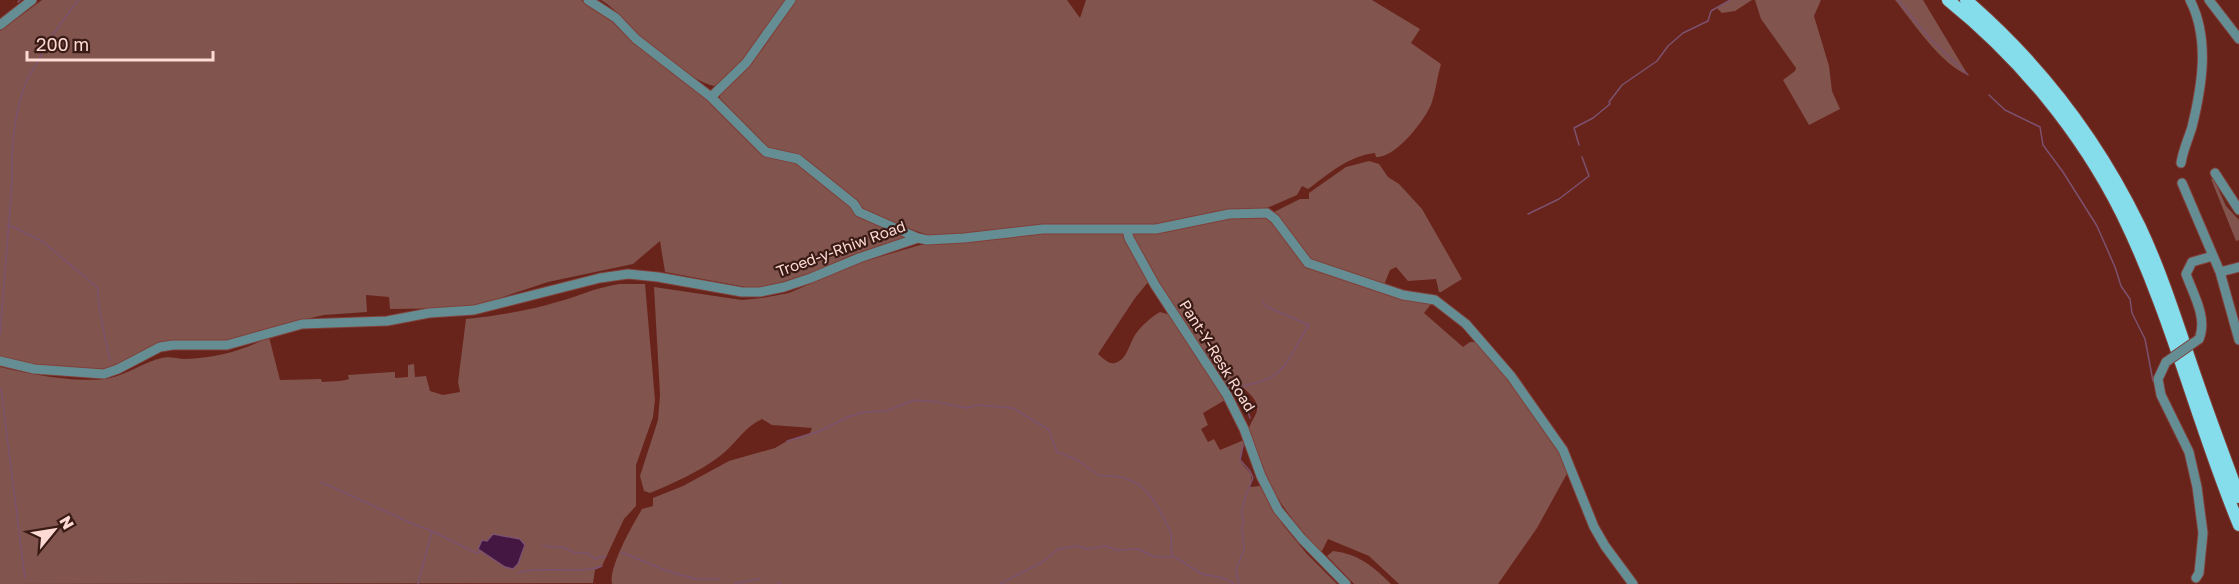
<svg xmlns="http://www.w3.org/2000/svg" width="2239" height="584" font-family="'Golos Text',sans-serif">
  <rect width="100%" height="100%" fill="#68231b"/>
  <path fill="#81544d" d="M42 0H581L600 10 635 44 709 101 766 155 798 161 852 206 906 234 900 240 849 256 814 272 773 285 756 289 665 272 660 241 633 264 548 282 488 302 463 308 390 309 389 297 366 295 367 312 324 315 285 324 221 343 168 341 148 348 121 365 101 370 31 366 0 357V31Z
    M601 0H787L751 52 718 86C701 88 651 48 639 36 626 23 616 9 601 0Z
    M796 0H1067L1080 18 1086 0H1372L1420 29 1411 43 1441 64C1437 77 1436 90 1432 102 1427 118 1395 159 1376 157L1375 153C1348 156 1329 174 1308 189L1302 186 1297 195 1260 211 1176 224 936 238 871 215 805 158 769 151 720 98 719 94 762 50Z
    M1730 0H1752L1735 11 1722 13 1717 8Z
    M1755 0H1821L1814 16 1829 66 1832 91 1840 109 1809 125 1783 80 1795 71 1796 68 1761 19Z
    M1895 0H1923L1968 75C1941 65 1913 22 1895 0Z
    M1369 161 1379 164 1388 177 1399 184 1422 209 1462 279 1441 292H1439L1436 279 1408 281 1396 267 1390 270 1384 285 1312 262 1272 213 1300 199H1309V193L1346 167Z
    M2211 179H2214L2226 206 2239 220V240L2236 241Z
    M1247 216 1266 218 1274 223 1299 257 1432 303 1424 313 1463 347 1470 342H1477C1512 381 1546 424 1569 470L1537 528 1498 584H1399L1369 556 1328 539 1321 553C1292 521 1261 481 1249 439 1243 417 1275 413 1242 387L1228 391 1166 296 1137 248 1132 234 1185 228 1214 219Z
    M1109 232 1124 233 1149 281 1135 298 1098 354C1103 358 1109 365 1115 363 1127 360 1129 344 1135 335 1140 327 1151 317 1160 312L1171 315 1225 400 1203 413 1208 425 1201 429 1208 442 1214 439 1220 450 1244 440 1240 460C1246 472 1255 470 1250 487L1260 486 1283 525 1307 554 1337 584H612C608 568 633 524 642 509L653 506V498L683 486 729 461 775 448 787 441 810 433 812 428 772 425 762 419C744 427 736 444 720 456 699 472 674 483 650 493L644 491 640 476 658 420 660 395 654 287 742 300 762 298 789 293 855 264 920 245 1049 233Z
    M619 284H645L655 400 653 417 636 465V506L624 519 602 566 595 570 593 583 0 584V367C30 374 80 384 110 378 128 374 144 362 162 358 169 356 178 359 185 359 215 358 242 351 269 337L280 380 321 379 322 382C331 381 341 382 349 379L348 375 392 372H395V378L408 377V365L414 364 415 377 426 376 430 391 443 395 460 392 458 382 466 319C496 316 527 311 557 302 580 296 594 288 619 284Z
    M1333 551C1359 554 1374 567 1391 584H1354L1327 556Z"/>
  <path fill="#441742" stroke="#7c526e" stroke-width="1.5" d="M493 534 520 539 525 545 518 564 513 569 505 567 478 549 482 540 487 541Z"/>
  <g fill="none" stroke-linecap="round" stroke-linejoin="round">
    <path stroke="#7c526e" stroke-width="1.5" d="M1898 0 1930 39 1968 75
      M18 2 20 0
      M1989 95 2005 110 2040 127 2043 145 2063 172 2097 226 2115 267 2121 286 2130 299 2132 313 2145 339 2153 381
      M1579 145 1574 128 1593 118 1610 104 1609 102 1622 85 1657 61 1668 46 1683 33 1708 21 1711 11 1730 0
      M1528 214 1559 199 1589 176 1582 157
      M7 224 42 241 98 288C97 308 106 339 110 360
      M0 335 12 183C11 151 14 115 25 85 30 72 41 60 44 47L78 0
      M1 389 25 578
      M1250 418 1241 391 1242 387C1252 383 1264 382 1273 376 1290 365 1297 341 1309 325L1265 306 1262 300
      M787 441 820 431 848 417 864 412 886 411 915 400 937 402 966 408 977 405 1013 408 1049 430 1057 452 1076 459 1100 476C1135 473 1151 491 1165 521 1167 525 1170 529 1171 534 1172 543 1170 549 1173 557
      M321 482 411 523 432 531 476 553 480 552
      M543 546 565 548 575 553H588L595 559 606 556
      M621 552 667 571 696 579H720
      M518 573C542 565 584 575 602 566
      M778 582 781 584
      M735 583 760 579
      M418 584 432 531
      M1000 584 1044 561 1058 549 1076 546 1088 549 1105 546 1117 550 1138 549 1155 557H1175L1202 574 1223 578 1234 584
      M1239 584 1236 569 1244 550 1242 526 1244 522C1238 510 1248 490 1253 478L1250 471 1240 460 1244 441"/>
    <defs>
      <path id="minor" d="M588 0 616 18 636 39 711 97 766 152 798 159 854 204 859 212 918 238
        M2209 0 2239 39
        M0 25 32 0
        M711 97 746 63 791 0
        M2181 163C2183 150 2188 140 2192 127 2202 86 2210 39 2190 0
        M2215 173 2239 210
        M2182 183 2220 272 2239 340
        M1127 230 1129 238 1155 285 1227 395 1244 429 1261 476 1278 510 1302 539 1346 584
        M2220 272 2239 267
        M2199 339C2208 318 2193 294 2186 274L2192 262 2213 256
        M0 361 34 369 104 374 118 369 160 347 173 345H227L302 324 387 321 429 313 474 310 600 278 628 274 658 277 742 292H760L784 287 811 278 859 258 918 238 927 240 964 238 1043 229H1156L1229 214 1267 213 1275 219 1308 263 1403 295 1435 300 1466 324 1511 376 1563 450 1594 527 1605 546 1633 584
        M2166 362 2158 379 2161 395 2189 452 2197 487 2203 533 2199 573 2196 578"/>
      <path id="major" d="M1948 0C2020 58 2081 132 2122 214 2171 314 2197 423 2239 525
        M1966 0C2039 63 2098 140 2140 227 2163 276 2179 329 2197 381 2210 419 2225 458 2239 497"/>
    </defs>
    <use href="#minor" stroke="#804039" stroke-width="11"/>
    <use href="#major" stroke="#804039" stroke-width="14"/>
    <use href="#minor" stroke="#658d94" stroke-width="9"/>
    <use href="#major" stroke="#85dcea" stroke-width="12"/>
    <defs>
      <path id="minor-bridge" d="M2166 362 2199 339"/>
    </defs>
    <use href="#minor-bridge" stroke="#804039" stroke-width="11" stroke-linecap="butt"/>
    <use href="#minor-bridge" stroke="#658d94" stroke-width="9"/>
  </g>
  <g text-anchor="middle" stroke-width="4.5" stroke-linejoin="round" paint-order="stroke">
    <g font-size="15" fill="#fddad4" stroke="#391a15">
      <text transform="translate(841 249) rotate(-20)" y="5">Troed-y-Rhiw Road</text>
      <text transform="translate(1217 356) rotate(58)" y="5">Pant-Y-Resk Road</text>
    </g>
  </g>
  <g transform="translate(54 530) rotate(60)" stroke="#391a15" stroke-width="4.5" paint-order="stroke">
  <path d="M0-4.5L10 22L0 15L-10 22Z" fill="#fddad4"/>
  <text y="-9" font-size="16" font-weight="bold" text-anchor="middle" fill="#fddad4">N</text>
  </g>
  <path d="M27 51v9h186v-9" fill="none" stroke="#fddad4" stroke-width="3"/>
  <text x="36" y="51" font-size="18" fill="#fddad4" stroke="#391a15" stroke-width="4.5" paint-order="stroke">200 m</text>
</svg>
